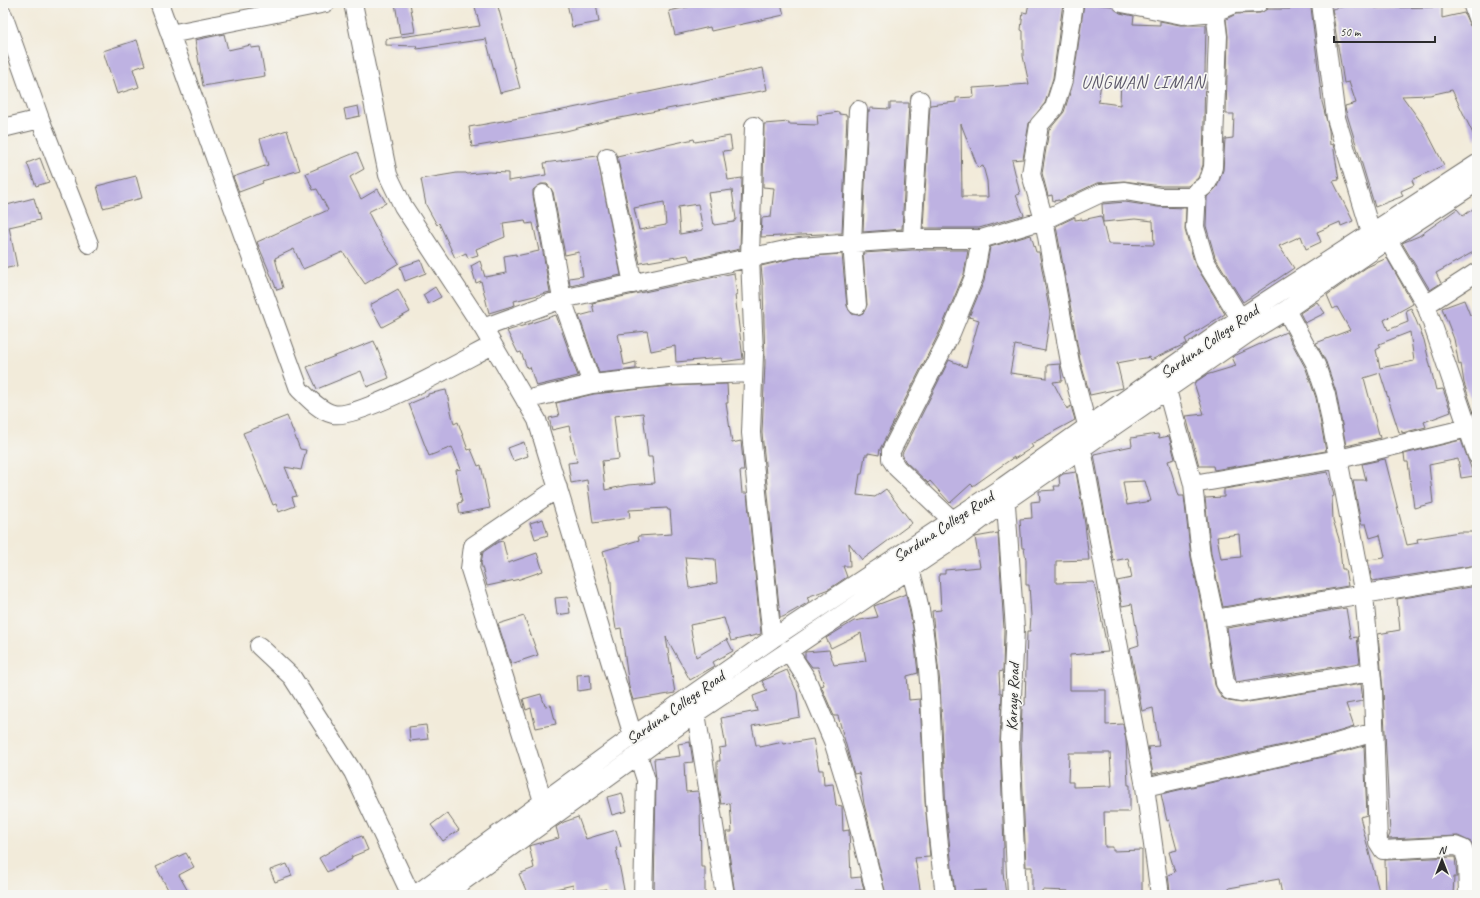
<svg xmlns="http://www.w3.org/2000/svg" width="1480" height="898" font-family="Caveat,sans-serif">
  <rect width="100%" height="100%" fill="#f6f6f2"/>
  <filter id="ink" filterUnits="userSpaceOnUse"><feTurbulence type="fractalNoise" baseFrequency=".025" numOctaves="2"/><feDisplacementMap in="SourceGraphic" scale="8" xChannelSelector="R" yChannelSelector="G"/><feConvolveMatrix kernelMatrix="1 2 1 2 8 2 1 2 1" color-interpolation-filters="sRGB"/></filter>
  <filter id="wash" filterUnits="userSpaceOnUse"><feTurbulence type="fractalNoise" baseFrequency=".012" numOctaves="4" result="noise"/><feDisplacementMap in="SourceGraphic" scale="16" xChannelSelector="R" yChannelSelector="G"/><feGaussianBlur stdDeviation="0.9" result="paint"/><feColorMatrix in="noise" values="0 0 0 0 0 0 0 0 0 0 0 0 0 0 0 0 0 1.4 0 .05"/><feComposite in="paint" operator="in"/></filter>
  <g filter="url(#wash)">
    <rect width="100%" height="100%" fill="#f2ebda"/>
    <g id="blocks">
      <path fill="#beb2e2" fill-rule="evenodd" d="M395 3H410L415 32 400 34Z
        M474 3H497L520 88 500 93 486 39 417 49 416 46 386 45V39L480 26Z
        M567 3H596L599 22 572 27Z
        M706 3H781L784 15 711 31 710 27 675 35 669 11Z
        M1029 3H1063L1053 78 1045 103 1029 123 1023 159 1012 160 1020 194 1016 195 1024 215 979 228H923L930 105 956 102V98L974 97 973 88 1029 84 1023 56V31L1021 30 1023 12 1027 13ZM961 124 978 168 983 166 987 181 988 197H962Z
        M1084 3 1112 6 1120 13 1134 16 1133 24 1160 25V21L1180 25H1206L1203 165 1198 178 1188 186H1161L1124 181 1097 183 1059 201V200L1053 201 1052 195 1048 196 1042 173 1049 130 1064 112 1073 83ZM1102 78H1121L1120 105 1098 102Z
        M1346 6 1375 7V8L1442 7V18L1464 13 1470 26 1475 28 1477 39V142L1452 90 1430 95 1402 96 1424 126 1444 165 1412 180 1414 185 1401 191 1403 196 1375 207 1345 108V106L1356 103 1349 82 1344 83 1332 9Z
        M1290 7H1311L1322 102 1329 130 1330 145 1333 144 1339 180 1333 181 1353 221 1341 226 1340 222 1317 232 1321 242 1306 249 1301 236 1279 246 1294 268 1243 302 1215 257 1206 226 1207 197 1217 187 1223 170 1225 139 1233 138 1234 114H1226L1228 36 1226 19 1236 14 1260 13 1267 9H1290Z
        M224 34 228 50 251 45V48L260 47 265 76 203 86 195 40Z
        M137 40 145 65 133 69 139 87 117 94 103 51Z
        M763 68 767 90 609 120 566 131 472 147 469 127 558 111Z
        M890 103H909L902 229 863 232 868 111H870V108L890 109Z
        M358 106 360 116 346 119 344 109Z
        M839 112V114L847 115 842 233 761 237 762 218 771 217 774 188 763 187 764 124 789 122V124L818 125 817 115Z
        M287 130 300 170 262 181 263 183 239 192 233 177 268 165 260 139Z
        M730 136 732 150 723 151 728 180 742 178 740 249 690 260 688 255 641 263 640 264 617 156 694 139 695 142ZM732 190 736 219 734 222 714 225 708 193ZM664 202 666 225 639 230 634 208ZM698 204 703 230 680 234 678 207Z
        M357 152 364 169 350 177 361 199 378 189 386 203 368 212 383 241 399 263 365 284 343 252 303 269 294 249 275 258 283 288 277 290 257 242 328 210 317 189 313 190 306 173Z
        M597 156 621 275 570 286 569 278 583 276 579 252 565 255 553 192 547 184H541L533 190V196L550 292 514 301 515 305 489 313 481 281 476 283 471 266 480 261 485 277 506 273 504 256 516 254V256L539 251 533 223 526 224 525 220 503 223 505 237 476 249 478 255 468 258 466 253 455 258 439 223 437 225 426 205 421 179 457 173H466L467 174 489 172 508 173V181L546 175 544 163Z
        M40 158 49 182 36 186 27 163Z
        M136 176 142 198 103 208 97 186Z
        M34 198 40 220 9 227 17 266 3 269V223H4L3 206Z
        M1125 202 1158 207 1186 208 1185 230 1195 264 1225 314 1185 339 1187 343 1151 360 1150 357 1117 363 1123 388 1090 395 1080 360 1056 226 1075 217V220L1082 219V220L1101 216 1108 244 1154 245 1153 221 1135 219 1103 222 1102 204Z
        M1477 206V250L1436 273 1441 283 1430 290 1402 243 1419 236 1457 209 1463 216Z
        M1031 235 1036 252H1039L1050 314 1045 351 1015 345 1010 373 1047 378V365L1060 364 1062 381 1053 382 1067 409 1071 406 1075 420 1031 444 1033 447 1014 459V457L973 486 971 484 950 503 930 481 928 483 905 461 902 454 949 360 966 367 979 320 969 317 984 281 990 247Z
        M912 250H968L964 274 941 329 880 449 879 455 868 453V455H865L862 474H860L857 495 875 497 886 489 912 523 862 560 849 543 850 566H843L847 577 829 589 807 597 809 602 783 617H780L762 433 765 363 763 285 761 266 800 257 842 254 847 306 852 314 858 315 863 313 867 305 863 253Z
        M1387 258 1413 304 1384 320 1388 330 1408 322 1406 310 1411 308 1424 340 1436 390 1443 389 1451 412 1424 422 1426 427 1402 433V431L1399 432 1380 373 1364 378 1380 438 1346 446 1336 392 1326 362 1316 343 1350 330 1337 307 1333 309 1327 295 1367 267ZM1410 332 1414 361 1380 368 1376 350 1381 347 1379 344Z
        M421 260 426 273 405 281 400 267Z
        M734 273 737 294 735 295 743 359 722 362V358L676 362 675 346 651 351 647 331 618 334 624 365 636 362V369L599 373 579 316 594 312 592 303Z
        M435 287 441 297 428 304 423 295Z
        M398 289 410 312 382 327 370 305Z
        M1464 300 1470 315 1477 313V422L1464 383 1461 364 1459 365 1454 339 1442 308Z
        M1317 302 1325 313 1305 323 1300 313Z
        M556 315 578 376 536 386 530 367 527 368 521 352 518 353 507 331Z
        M1286 332 1306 369 1316 398 1326 451 1214 470 1213 466H1199L1186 416 1204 414 1194 383 1206 375 1236 366 1232 357Z
        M374 341 389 378 367 387 361 371 317 389 307 367Z
        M727 384 728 403H726L732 443 741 441 744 471H740L742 493H747L761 634 731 641 724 618 690 625 696 657 727 639 733 651 713 662 715 666 713 667 690 680 666 637 675 693 633 700 629 687 621 628 616 629 612 605 611 581 603 551 639 540 638 536 672 534 670 510H668L667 508 629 510 630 518 593 523 587 480 571 483 568 463 577 462 569 426 552 430 549 418 559 416 556 403 594 394 670 386ZM643 413 648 457H652L655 483 628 485 605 490 602 461 619 459 614 416ZM685 557 715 559 717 583 689 588Z
        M446 390 454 424 458 422 468 450 471 449 478 466 481 465 490 508 460 514 458 503 462 502 456 470 461 469 452 447 429 456 409 404 428 396V394Z
        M287 416 300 449 306 450 301 470 285 467 297 496 292 497 295 506 279 512 276 504 273 505 243 433Z
        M1158 434 1159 438 1169 436 1175 459 1168 461 1179 496H1184L1191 557 1205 621 1215 685 1221 697 1228 701 1242 703 1361 684 1363 701 1346 704 1354 727 1327 735 1153 774 1148 747 1159 746 1153 708 1142 711 1130 648 1139 645 1132 604 1122 606 1117 581 1132 578 1128 558 1113 561 1094 454 1132 446 1131 438ZM1145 481 1151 501 1127 505 1123 482Z
        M1461 440 1474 476 1461 478 1458 459 1429 465 1433 503 1414 508 1408 462H1405L1404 454Z
        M524 442 528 456 513 461 508 448Z
        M1385 459 1407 545 1418 543 1417 539 1459 532H1477V565L1372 581 1368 560 1384 558 1385 556 1380 535 1370 538 1366 524H1361L1353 480H1366L1362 464Z
        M1076 472 1085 524 1089 560 1056 561V583L1094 582 1108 652 1070 655V690H1106V725L1123 724 1126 740 1128 785H1130V812H1104L1105 847H1113V851L1142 850V895H1068V891L1042 890V893H1032V867H1026L1021 741 1022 705H1025L1027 631H1030L1031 616 1029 585H1026V560L1024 548H1022L1020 519 1032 518 1031 502 1040 501 1039 491 1055 490 1054 486H1060L1059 477 1063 474ZM1069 753H1110L1112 786 1073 787V782H1068Z
        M1328 472 1334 496 1332 497 1333 520 1339 539 1342 569H1345L1348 586 1223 607 1211 553 1205 498 1224 497V489ZM1239 534 1241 557 1221 559 1217 537Z
        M543 519 548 535 535 539 530 523Z
        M998 533 1004 629 1003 671 999 672 1000 693H1002L1000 741 1004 848H1003V872L1006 895H987L986 890 956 892 955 895 946 812 940 684 932 611 941 610 939 574H945V570L980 567 975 537Z
        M503 541 508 563 537 553 543 571 520 579 487 586 481 563 483 552 498 542Z
        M1477 586V858L1471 842 1458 836 1388 839 1390 834 1383 691 1378 634 1400 630 1397 599Z
        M906 594 913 628 918 673 907 676 909 700 920 699 925 802 930 857 915 858 921 895H886L864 804 859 773 854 774 838 716H834L821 686 824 685 818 667H812L805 658V652L829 650 834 665 866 661 861 633 831 648 826 638 854 621 878 617 874 606Z
        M568 597 570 613 557 615 555 598Z
        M1346 608 1351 638 1357 637 1360 663 1236 682 1227 628Z
        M524 616 538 655 511 664 498 624Z
        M787 670 797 692 800 717 752 726 756 745H760V747L783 742 784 744 813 739 819 770H823L824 785 833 784 836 805 842 806 843 831 849 830 851 878 861 877 864 890H855V895H735L726 832H732L730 803 721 804 717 780V761H720L719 748 726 747 721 718 757 711 753 696 767 691 762 681Z
        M590 674 591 689 578 691 577 675Z
        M541 694 545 706 551 705 556 724 536 728 531 708 526 710 523 699Z
        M426 725 428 739 410 741 409 727Z
        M690 742 693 762 684 763 685 782 686 792 698 791 700 804 701 867H705V895H654L656 780 654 759 680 756 678 744Z
        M1364 746 1367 815 1360 817 1380 895H1282L1279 879 1229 888 1231 895H1175L1174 890 1170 891 1168 875 1175 872 1169 852 1177 850 1169 820 1167 821 1161 794 1332 755Z
        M622 793 627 811 612 815 607 797Z
        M447 813 459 830 443 841 431 825Z
        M578 817 586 839 616 830 621 847 616 848 625 895H608L606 889 574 894 573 885 538 893V895H528L519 874 534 868 529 846 559 838 556 827 564 822Z
        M362 836 368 850 351 857 352 859 327 872 319 858 346 842Z
        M186 853 194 867 179 875 190 895H171L156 867Z
        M1455 857 1457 877H1454L1453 895H1386L1385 860Z
        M287 864 292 876 275 882 270 870Z"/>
    </g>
  </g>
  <g filter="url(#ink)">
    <use href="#blocks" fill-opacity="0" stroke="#716e68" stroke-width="1"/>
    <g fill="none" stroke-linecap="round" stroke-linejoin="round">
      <defs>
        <path id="minor" d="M159 3 299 389C308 398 320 411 333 414 359 420 465 359 493 345
          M353 3 388 175 403 206 483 328 537 420 633 736
          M1074 3 1063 80 1054 108 1039 125 1031 174 1044 220 1070 362 1087 425
          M1122 3 1182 15 1215 12 1234 4 1259 3
          M1214 3 1218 36 1213 167C1210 178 1208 186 1197 191L1195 227 1205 261 1240 318
          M1321 3 1336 118 1371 232
          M1472 3 1477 18
          M3 15 40 119 89 244
          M170 34 326 3
          M754 126 750 257 754 354 751 433 772 639
          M3 128 40 119
          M607 157 633 284
          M543 194 562 299 592 384
          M912 239 920 100
          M1388 240 1426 305 1477 455
          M857 305 852 243 858 110
          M1426 305 1477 272
          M1286 310 1316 365 1326 395 1364 595 1373 691 1378 842 1383 850 1455 846 1463 849 1467 861 1468 895
          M483 328 562 299 799 247 912 239H981L1044 220 1101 193 1125 191 1160 197H1197
          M1167 390 1193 484 1201 555 1215 619 1225 683 1230 691 1240 693 1371 672
          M525 400 592 384 669 376 753 373
          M1082 449 1145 787 1160 895
          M1193 484 1339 459 1468 428
          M1005 491 1015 629 1010 741 1017 895
          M952 520 897 468 891 459V451L951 333 974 277 981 239
          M910 569C933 645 930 723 935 801 937 832 941 864 945 895
          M1215 619 1477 575
          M259 646 292 677 353 772 411 895
          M788 650 806 678 833 741 855 812 876 895
          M696 713 725 895
          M638 755 646 780 643 895
          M1145 787 1330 745 1374 732
          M543 801 470 569 473 546 558 488
          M415 895 633 736 772 639 1004 486 1240 318 1477 164
          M444 895 696 713 962 534 1007 500 1247 334 1286 310 1388 240 1477 182"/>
      </defs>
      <use href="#minor" stroke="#716e68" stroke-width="20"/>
      <use href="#minor" stroke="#fff" stroke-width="18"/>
    </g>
  </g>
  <g text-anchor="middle" stroke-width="3.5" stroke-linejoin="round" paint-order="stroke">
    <g font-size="16" fill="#2b2b2b" stroke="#f6f6f2">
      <text transform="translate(1209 341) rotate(-35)" y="6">Sarduna College Road</text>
      <text transform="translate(943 526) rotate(-33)" y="6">Sarduna College Road</text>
      <text transform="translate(1012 697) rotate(-88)" y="6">Karaye Road</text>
      <text transform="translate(675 707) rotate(-35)" y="6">Sarduna College Road</text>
    </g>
    <g font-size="18" letter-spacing="1" fill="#5e5a6b" stroke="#f6f6f2">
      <text x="1143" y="88">UNGWAN LIMAN</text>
    </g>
  </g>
  <rect width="1480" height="898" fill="none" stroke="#f6f6f2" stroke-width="16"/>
  <g transform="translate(1442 860)" stroke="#f6f6f2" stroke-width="3" paint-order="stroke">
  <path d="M0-3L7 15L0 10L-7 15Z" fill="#2b2b2b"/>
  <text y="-6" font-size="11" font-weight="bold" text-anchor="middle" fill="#2b2b2b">N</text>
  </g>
  <path d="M1334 36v6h101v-6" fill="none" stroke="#2b2b2b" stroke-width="2"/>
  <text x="1340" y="36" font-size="12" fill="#2b2b2b" stroke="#f6f6f2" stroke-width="3" paint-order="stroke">50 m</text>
</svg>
